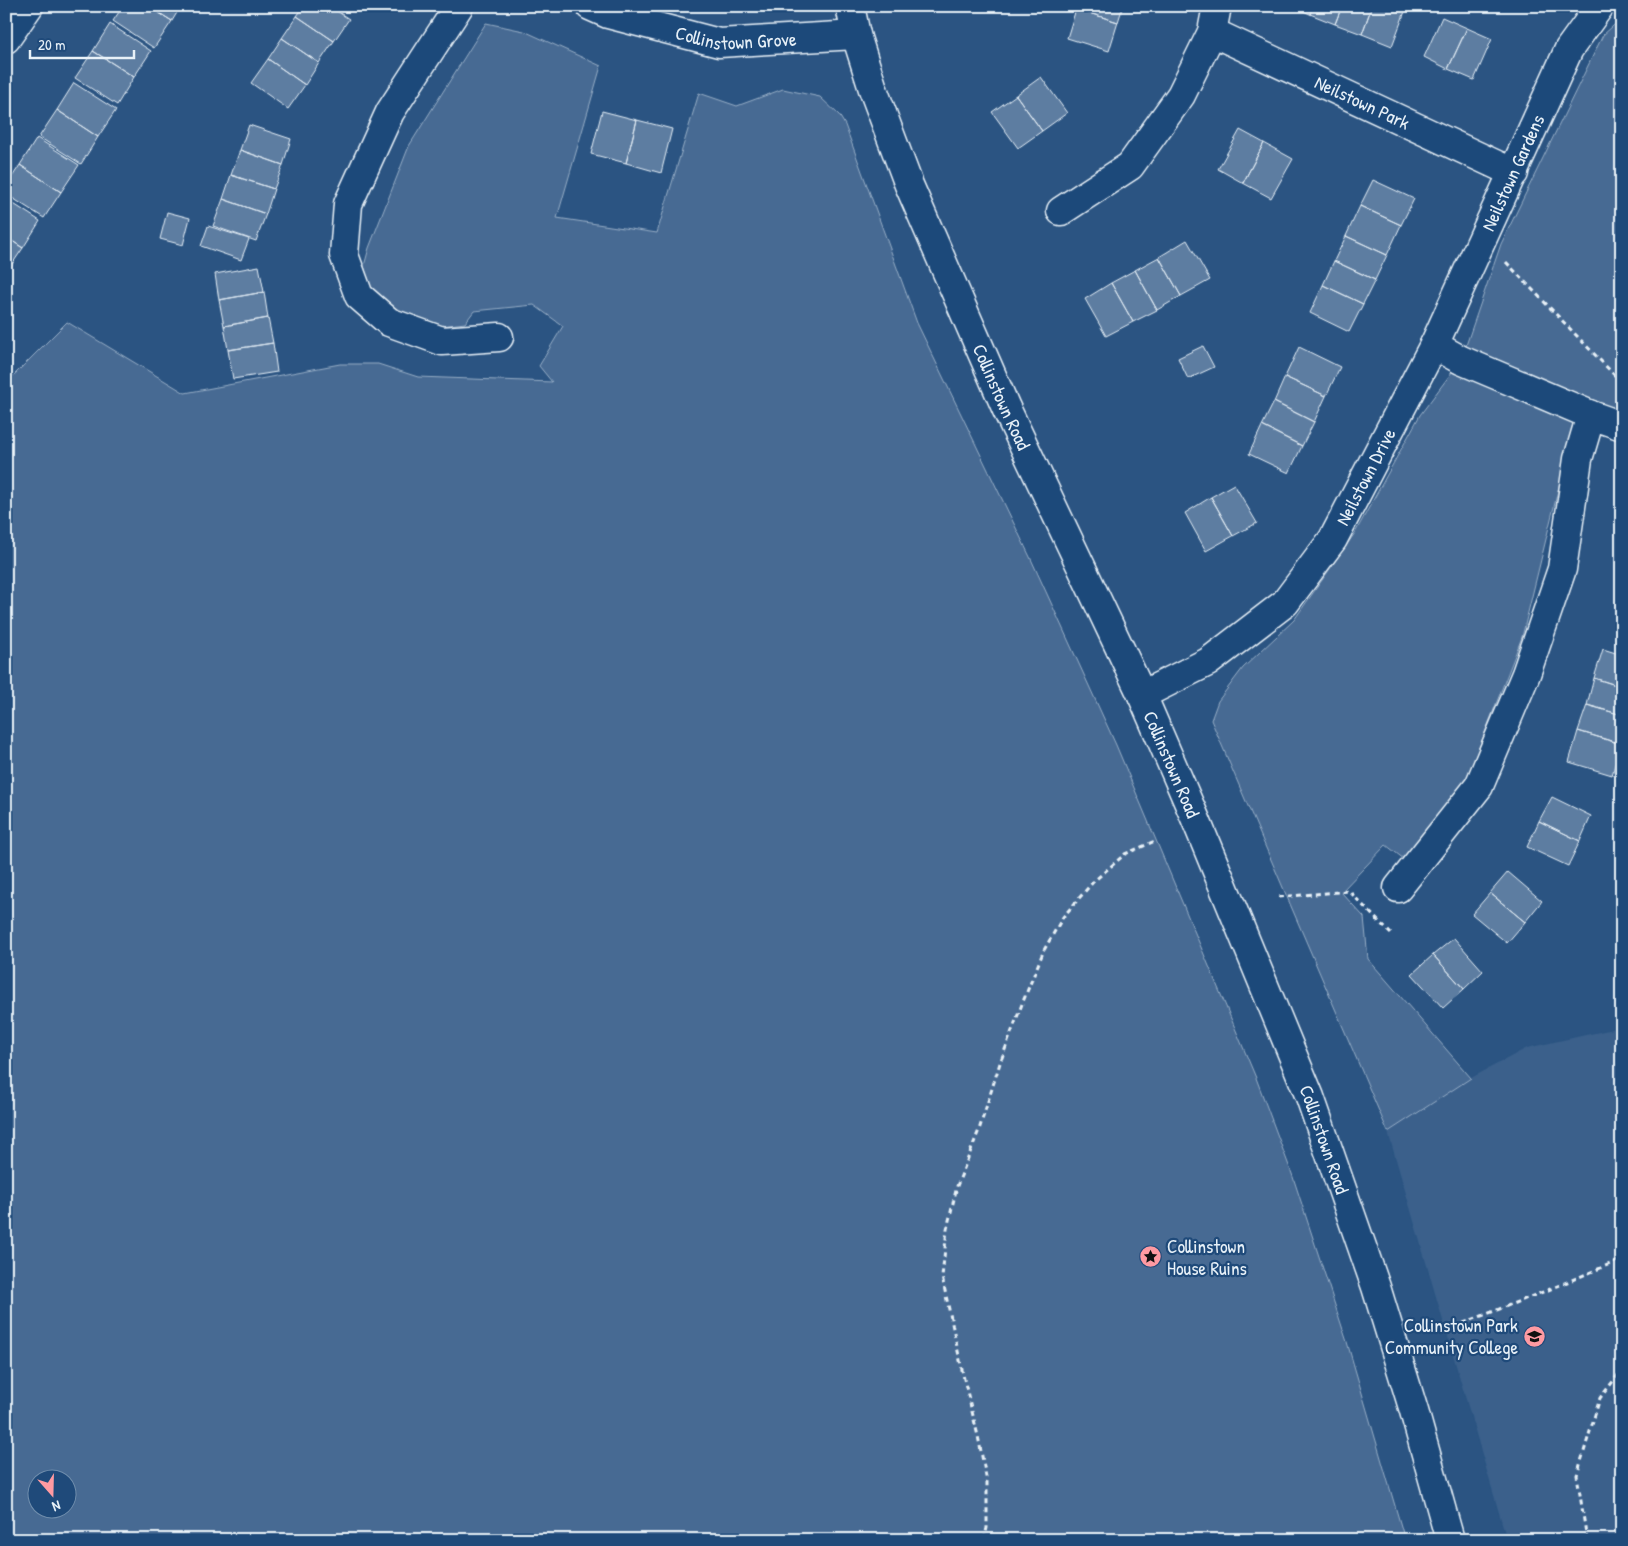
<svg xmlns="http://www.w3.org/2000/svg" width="1628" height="1546" font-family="'Patrick Hand',sans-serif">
  <rect width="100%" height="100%" fill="#2b5482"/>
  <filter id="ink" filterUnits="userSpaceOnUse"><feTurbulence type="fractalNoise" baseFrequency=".02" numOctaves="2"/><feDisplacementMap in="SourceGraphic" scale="10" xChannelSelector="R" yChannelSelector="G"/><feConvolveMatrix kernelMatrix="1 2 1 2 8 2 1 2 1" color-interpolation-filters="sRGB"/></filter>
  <g filter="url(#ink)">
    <path fill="#3a608b" d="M1622 1027V1540H1507L1388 1132 1471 1078 1527 1048Z"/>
    <path fill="#476b93" stroke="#98aec6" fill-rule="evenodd" d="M1622 18V399L1562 474 1522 637 1465 784 1409 863 1386 845 1341 892 1364 917 1368 959 1471 1078 1388 1132 1211 720 1218 701 1243 668 1294 620 1355 533 1420 415 1461 360 1501 244 1603 35Z
      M486 23 524 31 601 66 557 218 657 233 699 93 737 106 783 89 820 97 839 115 845 125 917 323 1031 559 1116 745 1256 1078 1292 1174 1347 1342 1405 1540H6V383L67 322 185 393 340 364H378L418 377 552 382 539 366 563 326 534 305 474 311 465 323 441 326 402 316 373 296 364 266 369 248 409 146ZM38 1478H68V1508H38Z"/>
    <path fill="#5d7da1" stroke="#e8f1f8" d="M123 6H148L172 21 154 48 113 21Z
      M148 6H181L172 21Z
      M304 6H329L349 19 334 41 297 16Z
      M1077 6H1123L1118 22 1076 9Z
      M1292 6H1313L1310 14Z
      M1313 6H1342L1335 24 1310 14Z
      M1342 6H1372L1362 34 1335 24Z
      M1372 6H1407L1392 46 1362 34Z
      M1076 9 1118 22 1109 51 1067 38Z
      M297 16 334 41 319 63 282 38Z
      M1442 17 1467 28 1448 69 1424 57Z
      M110 24 151 51 134 77 93 51Z
      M1467 28 1492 39 1474 80 1448 69Z
      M282 38 319 63 305 85 268 59Z
      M93 51 134 77 117 105 75 78Z
      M268 59 305 85 288 109 251 83Z
      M1041 77 1067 113 1042 131 1016 95Z
      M74 83 116 110 98 137 57 110Z
      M1016 95 1042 131 1018 148 992 112Z
      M57 110 98 137 81 164 39 137Z
      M602 111 637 120 626 163 591 154Z
      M637 120 672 129 661 173 626 163Z
      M249 125 291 139 283 165 240 150Z
      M1240 130 1264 143 1243 183 1218 169Z
      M37 138 79 165 61 192 20 165Z
      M1264 143 1293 159 1271 198 1243 183Z
      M240 150 283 165 274 189 231 175Z
      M20 165 61 192 44 218 6 194V186Z
      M231 175 274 189 266 214 223 199Z
      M1373 180 1414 199 1401 225 1360 206Z
      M6 199 40 221 23 248 6 237Z
      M223 199 266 214 256 241 213 226Z
      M1360 206 1401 225 1387 255 1346 236Z
      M167 212 190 218 183 245 160 239Z
      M208 226 249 239 241 260 201 246Z
      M1346 236 1387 255 1375 280 1334 261Z
      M6 237 23 248 6 273Z
      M1187 240 1210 280 1181 296 1159 257Z
      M1159 257 1181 296 1157 310 1135 270Z
      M1334 261 1375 280 1363 304 1323 285Z
      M259 266 264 292 219 300 215 274Z
      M1135 270 1157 310 1133 322 1111 283Z
      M1111 283 1133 322 1106 336 1085 299Z
      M1323 285 1363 304 1349 332 1310 313Z
      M264 292 268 318 224 326 219 300Z
      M268 318 273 343 228 350 224 326Z
      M273 343 277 372 233 379 228 350Z
      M1203 346 1214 367 1188 379 1178 358Z
      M1299 347 1340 367 1326 396 1285 377Z
      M1285 377 1326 396 1314 422 1274 402Z
      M1274 402 1314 422 1302 446 1262 426Z
      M1262 426 1302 446 1289 473 1249 454Z
      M1234 484 1257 523 1233 536 1211 497Z
      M1211 497 1233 536 1206 551 1185 513Z
      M1603 649 1622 655V687L1594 678Z
      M1594 678 1622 687V715L1587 705Z
      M1587 705 1622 715 1621 744 1578 731Z
      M1578 731 1621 744 1612 775 1569 762Z
      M1552 797 1591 816 1580 841 1539 821Z
      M1539 821 1580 841 1568 866 1527 847Z
      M1508 872 1542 901 1525 922 1490 893Z
      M1490 893 1525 922 1507 943 1472 914Z
      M1454 938 1483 971 1464 989 1433 955Z
      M1433 955 1464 989 1443 1008 1412 974Z"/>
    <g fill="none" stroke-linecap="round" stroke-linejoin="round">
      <defs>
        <g id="minor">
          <path d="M459 6 390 112 348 204 344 255 359 296 389 322 442 341 499 337"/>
          <path id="s1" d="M590 6 608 14 719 43 856 35"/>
          <path id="s2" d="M850 6 856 35 873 89 909 185 1006 408 1142 695 1196 820 1310 1097 1376 1287 1414 1411 1450 1540"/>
          <path id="s3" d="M1212 32 1514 173"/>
          <path d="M6 39 29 6"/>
          <path d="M1061 211 1130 166 1181 95 1212 32 1217 6"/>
          <path d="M1434 345 1461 360 1591 415 1622 426"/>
          <path id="s4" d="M1142 695 1208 662 1285 603 1333 539 1434 345 1569 49 1600 6"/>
          <path d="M1398 888 1479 786 1526 674 1562 569 1578 459 1591 415"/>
        </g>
      </defs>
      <use href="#minor" stroke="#e8f1f8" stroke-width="31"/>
      <path stroke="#e8f1f8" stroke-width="3" stroke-dasharray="5 4" stroke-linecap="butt" d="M1506 262 1622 383
        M1279 897 1349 891 1391 934
        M1438 1333 1548 1290 1622 1259
        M984 1540 987 1528V1482L978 1436 964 1379 942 1277 947 1229 957 1186 979 1130 1000 1063 1022 1004 1044 950 1063 917 1093 882 1125 854 1155 841
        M1587 1540 1577 1475 1600 1398 1622 1370"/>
      <use href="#minor" stroke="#1f4a7a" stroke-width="28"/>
    </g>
  </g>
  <defs>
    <symbol id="sight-disc" viewBox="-11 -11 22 22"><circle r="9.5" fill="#ff9aa2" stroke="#1f4a7a"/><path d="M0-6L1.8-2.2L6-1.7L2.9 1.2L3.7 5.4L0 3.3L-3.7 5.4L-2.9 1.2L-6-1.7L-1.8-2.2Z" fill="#111"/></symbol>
    <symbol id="school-disc" viewBox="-11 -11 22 22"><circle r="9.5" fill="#ff9aa2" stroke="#1f4a7a"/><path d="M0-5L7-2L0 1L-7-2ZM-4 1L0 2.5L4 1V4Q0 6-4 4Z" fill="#111"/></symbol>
  </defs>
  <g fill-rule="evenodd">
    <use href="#sight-disc" x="1138" y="1244" width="25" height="25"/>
    <use href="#school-disc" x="1522" y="1324" width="25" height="25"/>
  </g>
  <g text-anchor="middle" stroke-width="4.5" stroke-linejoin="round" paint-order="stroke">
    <g font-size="19" fill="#e8f1f8" stroke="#1f4a7a">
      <text dy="7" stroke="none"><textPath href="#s1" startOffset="151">Collinstown Grove</textPath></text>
      <text dy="7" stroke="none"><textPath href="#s3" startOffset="166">Neilstown Park</textPath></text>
      <text dy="7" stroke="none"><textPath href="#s4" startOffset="659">Neilstown Gardens</textPath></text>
      <text dy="7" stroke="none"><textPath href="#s2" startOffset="420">Collinstown Road</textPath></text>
      <text dy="7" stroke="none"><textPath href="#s4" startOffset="321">Neilstown Drive</textPath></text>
      <text dy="7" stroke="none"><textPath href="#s2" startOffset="825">Collinstown Road</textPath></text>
      <text dy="7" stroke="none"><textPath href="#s2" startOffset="1230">Collinstown Road</textPath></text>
    </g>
    <g font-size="19" fill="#e8f1f8" stroke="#1f4a7a" text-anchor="start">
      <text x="1167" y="1253">Collinstown<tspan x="1167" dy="22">House Ruins</tspan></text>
      <text x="1518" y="1332" text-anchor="end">Collinstown Park<tspan x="1518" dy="22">Community College</tspan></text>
    </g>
  </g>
  <rect width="1628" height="1546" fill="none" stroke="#1f4a7a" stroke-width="25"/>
  <rect x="12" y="12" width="1603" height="1521" fill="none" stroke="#e8f1f8" stroke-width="2" filter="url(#ink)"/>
  <g transform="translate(52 1494) rotate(160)"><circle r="24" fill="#1f4a7a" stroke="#6f8dac"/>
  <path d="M0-4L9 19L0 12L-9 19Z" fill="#ff9aa2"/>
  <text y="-8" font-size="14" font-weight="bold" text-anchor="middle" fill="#e8f1f8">N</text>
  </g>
  <path d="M30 50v8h104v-8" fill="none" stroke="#e8f1f8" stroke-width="2.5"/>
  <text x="38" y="50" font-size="15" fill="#e8f1f8" stroke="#1f4a7a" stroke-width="4" paint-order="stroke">20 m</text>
</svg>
